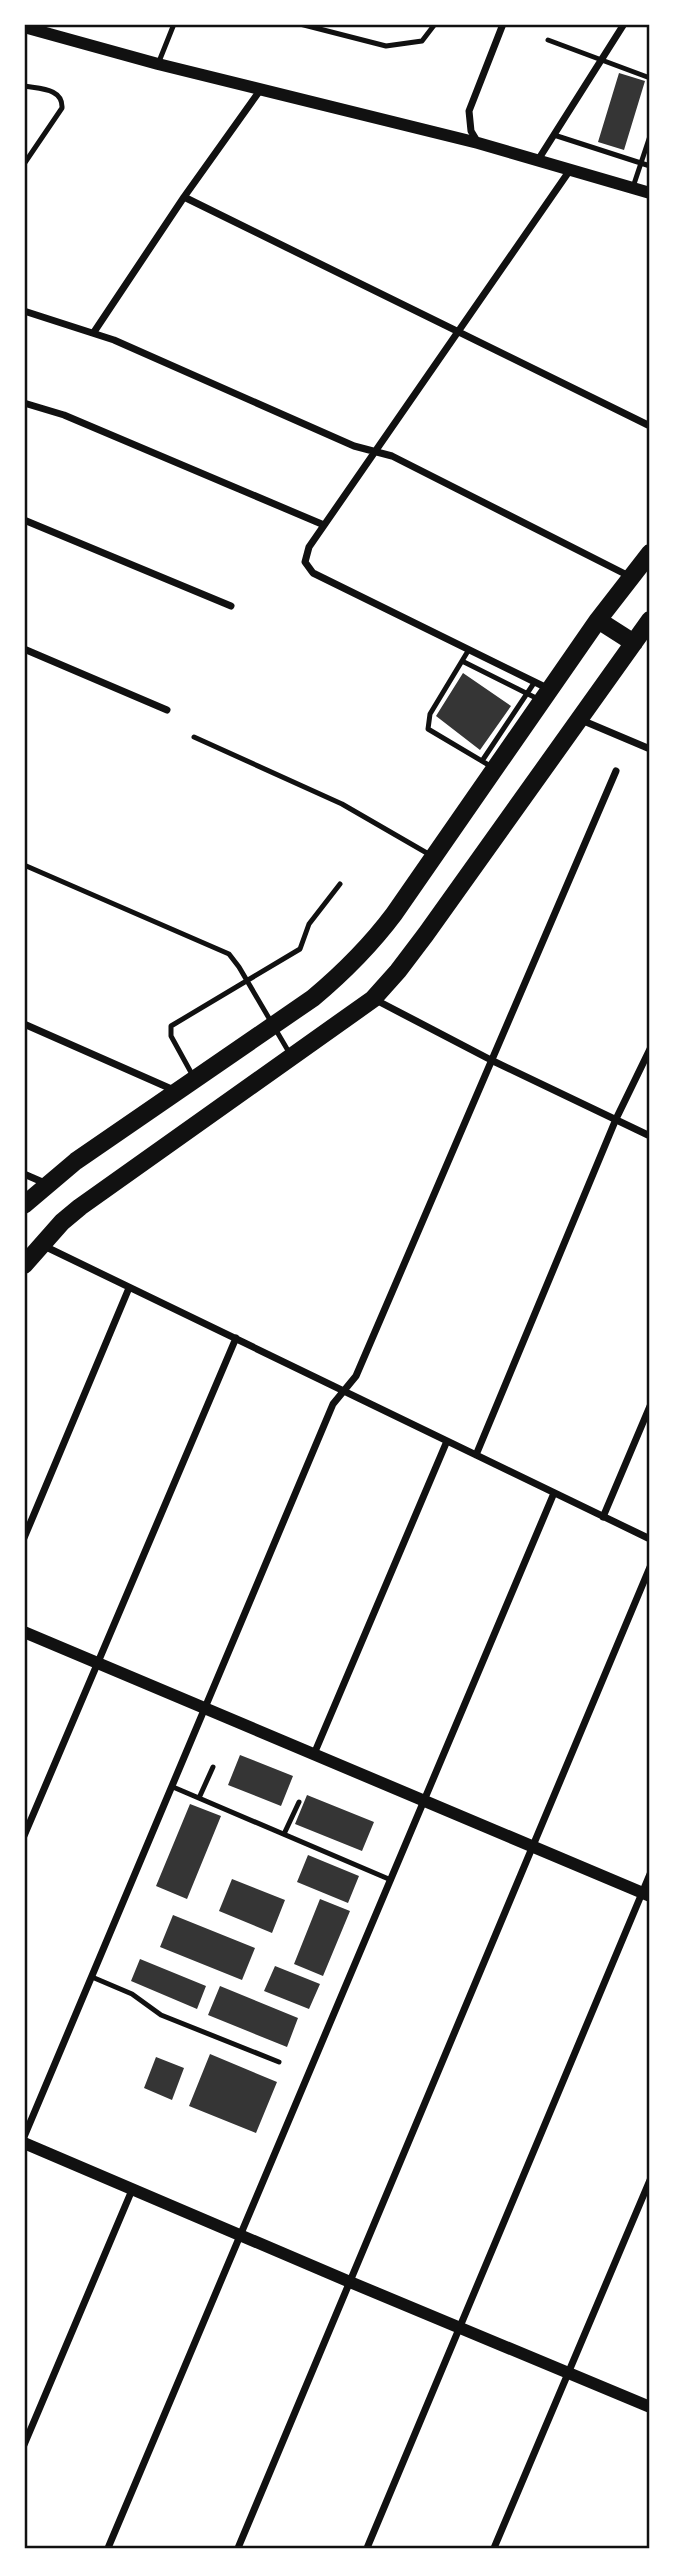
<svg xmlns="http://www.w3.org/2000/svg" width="674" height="2573" font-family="'Alegreya Sans',sans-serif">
  <rect width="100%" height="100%" fill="#fff"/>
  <path fill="#353535" d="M619 73 645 81 624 150 598 142Z
    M463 673 511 706 480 750 436 716Z
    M240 1755 293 1776 281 1806 228 1785Z
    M307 1795 374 1822 362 1851 295 1824Z
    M190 1804 221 1816 187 1899 156 1886Z
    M308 1855 359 1876 348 1903 297 1882Z
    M232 1879 285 1900 272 1933 219 1911Z
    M320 1899 350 1911 323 1976 294 1964Z
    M173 1915 255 1948 242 1980 160 1947Z
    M140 1959 206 1986 197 2009 131 1981Z
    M275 1966 320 1984 309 2009 264 1991Z
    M220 1986 298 2018 287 2047 208 2015Z
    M210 2054 277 2082 256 2133 189 2106Z
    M156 2057 184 2068 172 2100 144 2088Z"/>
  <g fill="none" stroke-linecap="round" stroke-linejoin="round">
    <path stroke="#111" stroke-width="5" d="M300 24 386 46 422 41 435 24
      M548 40 650 78
      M158 64 174 24
      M24 86C40 89 63 88 62 108L24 164
      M554 135 650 166
      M633 187 650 136
      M468 651 430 714 428 729 492 767
      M462 661 540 700
      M194 737 342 804 432 856
      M482 761 534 683
      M24 865 229 954 239 967 290 1054
      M193 1076 171 1036V1026L300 949 309 924 340 884
      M173 1787 391 1880
      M199 1798 213 1767
      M284 1834 299 1802
      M92 1977 132 1994 161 2015 279 2062"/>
    <path stroke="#111" stroke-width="7" d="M477 141 471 131 469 111 503 24
      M538 160 624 24
      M184 197 650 426
      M24 311 114 340 354 446 392 456 631 577
      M94 332 184 197 261 89
      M24 403 64 415 324 525
      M24 520 231 606
      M24 649 167 710
      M549 689 313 573 305 562 309 547 570 170
      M579 719 650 749
      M374 999 491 1060 650 1136
      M24 1024 176 1091
      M24 1174 47 1184
      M42 1245 650 1539
      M476 1455 616 1119 650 1049
      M603 1517 650 1406
      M24 1538 129 1288
      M314 1754 447 1441
      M24 1836 236 1338
      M24 2137 333 1404 356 1376 616 771
      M24 2445 132 2190
      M108 2548 554 1493
      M238 2548 650 1567
      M367 2548 650 1874
      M494 2548 650 2180"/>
    <path stroke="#111" stroke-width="12" d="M24 27 158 64 478 143 650 193
      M24 1632 650 1896
      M24 2143 350 2282 650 2407"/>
    <path stroke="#111" stroke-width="18" d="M598 620 634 643
      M24 1205 76 1161 313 998C344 972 370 946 394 914L598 620 650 553
      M24 1265 62 1222 80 1207 373 999 398 971 426 934 650 620"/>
  </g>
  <rect width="674" height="2573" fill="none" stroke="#ffffff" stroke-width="52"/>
  <rect x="26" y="26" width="622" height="2521" fill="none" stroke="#111" stroke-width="2.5"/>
</svg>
